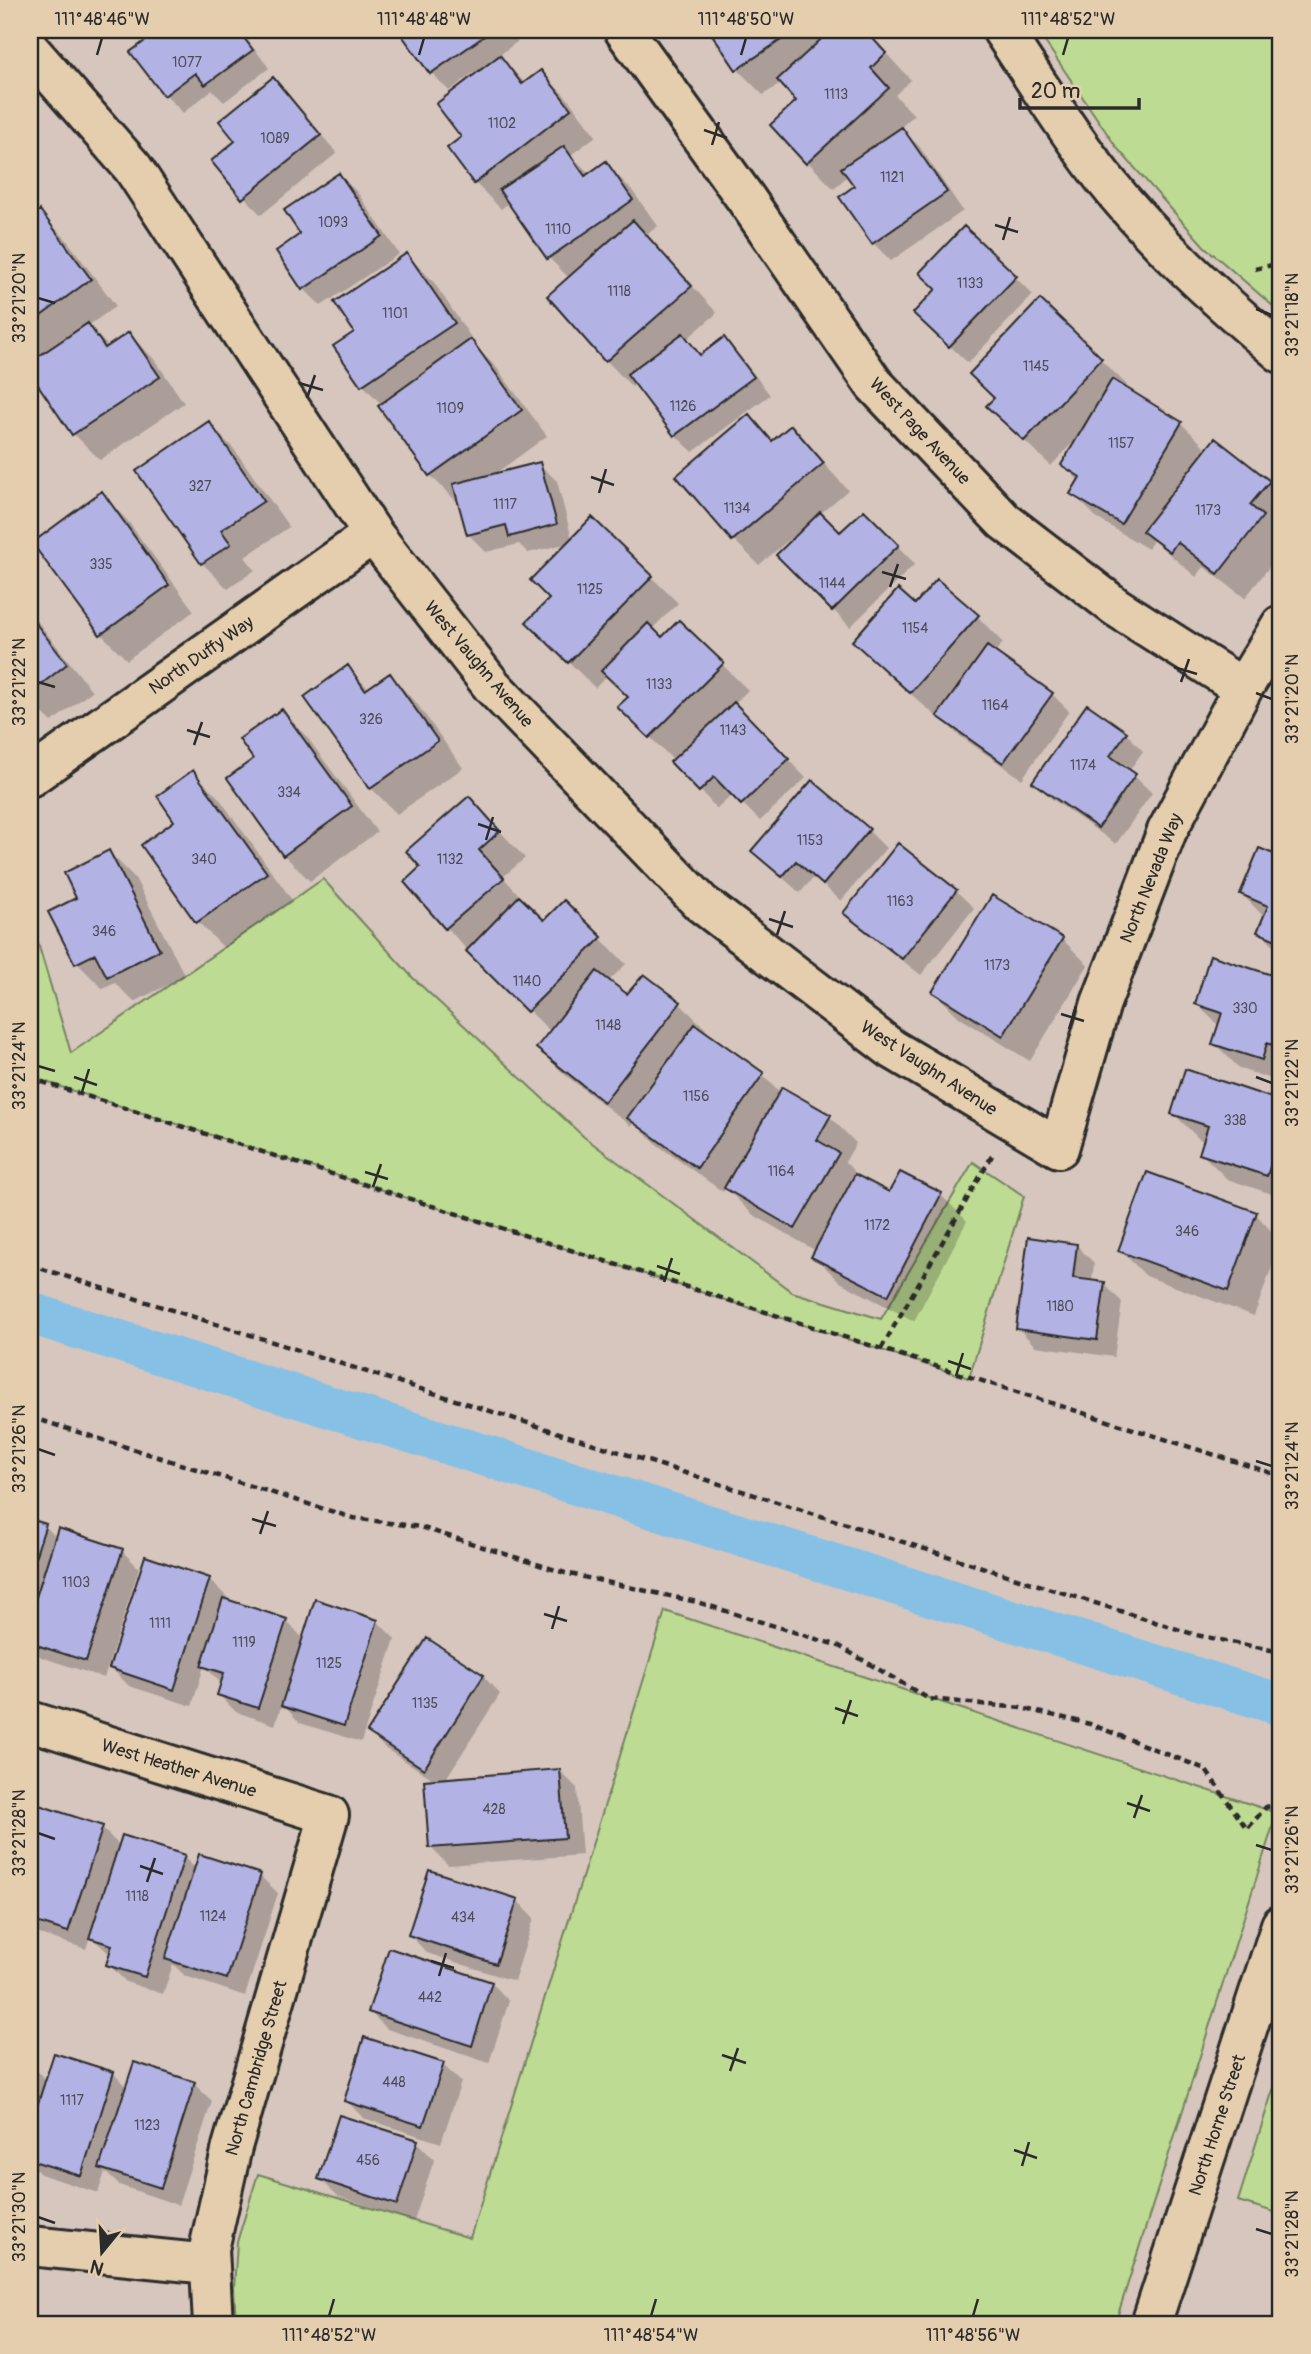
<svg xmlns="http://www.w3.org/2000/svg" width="1311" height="2354" font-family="Pangolin,sans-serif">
  <rect width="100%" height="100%" fill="#d6c6be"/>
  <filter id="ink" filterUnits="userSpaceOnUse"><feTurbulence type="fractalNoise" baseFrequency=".0143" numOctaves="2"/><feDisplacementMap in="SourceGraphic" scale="14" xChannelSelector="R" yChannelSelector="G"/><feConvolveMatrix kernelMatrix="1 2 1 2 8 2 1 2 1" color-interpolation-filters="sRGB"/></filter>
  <g filter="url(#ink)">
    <path fill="#bedb93" stroke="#74835f" stroke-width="2" d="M1037 30H1271L1281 118V313L1204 246 1117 148Z
      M323 879 413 978 584 1137 792 1292 881 1319 973 1162 1024 1196 969 1378 30 1077V917L71 1053Z
      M665 1611 1277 1813 1115 2324H236L234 2289 237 2242 258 2174 470 2238Z
      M1281 2064V2214L1238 2201Z"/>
    <path fill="#0003" d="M163 30H240L269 68 224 102 212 90 183 113 166 95 133 52Z
      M401 30H514L521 39 498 56 526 84 541 72 567 98 596 136 571 155 590 174 605 163 631 189 658 226 646 235 717 313 687 339 702 355 724 339 741 357 770 395 693 452 675 435 636 383 632 387 607 361 549 296 569 278 549 258 510 202 501 209 475 183 463 137 478 74 476 71 449 91 432 73Z
      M718 30H864L911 80 895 95 914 115 900 128 919 146 963 211 891 261 873 243 856 187 848 175 834 189 772 125 799 101 782 83 763 95 737 69 713 33Z
      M273 79 337 153 261 215 213 161 238 141Z
      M339 175 357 192 399 254 321 306 303 288V234Z
      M40 213 66 239 116 306 88 326 109 347 129 334 155 360 184 403 100 460 74 434 30 370V220Z
      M407 255 433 281 480 351 496 367 547 436 492 476 539 464 557 481 572 539 592 519 678 603 652 629 662 639 679 622 748 690 734 704 806 778 760 821 733 794 717 809 674 761 620 707 630 697 608 675 595 688 555 648 551 599 569 543 528 553 519 544 486 552 468 534 459 499 456 501 430 475 382 405 363 385 336 346 357 332Z
      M1015 277 1033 295 968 363 933 330Z
      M1040 301 1127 385 1124 389 1181 423 1208 450 1269 482 1281 494V525L1276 531 1281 536V552L1245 598 1204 567 1196 577 1153 540 1148 549 1098 519 1072 493 1079 481 1063 465 1077 438 1051 466 988 406 995 398Z
      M749 417 774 442 791 428 848 490 820 514 841 535 864 512 915 564 850 627 779 555 800 534 798 532 759 565 733 539Z
      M208 423 234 449 289 527 245 557 255 570 228 589 202 563 139 471Z
      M101 494 127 520 194 611 127 660 101 634Z
      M915 607 978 617 1003 643 994 653 1052 694 1069 711 1022 779 957 734 939 716 937 717 880 667 854 641Z
      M30 612 92 691 52 722 30 701Z
      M348 668 369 689 389 675 415 701 463 768 397 814 371 788Z
      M281 711 307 737 377 832 310 881 284 855 256 759Z
      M1126 733 1143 751 1129 771 1152 793 1116 844 1052 799 1034 782Z
      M193 772 219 798 292 900 224 948 198 922 177 821Z
      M469 798 525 858 503 877 544 923 564 902 626 964 608 982 627 997 680 1004 706 1029 703 1032 763 1075 781 1093 830 1117 856 1143 845 1162 865 1182 890 1195H941L967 1221 914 1321 840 1282 814 1256 816 1251 752 1214 726 1188 723 1192 656 1144 634 1122 631 1126 564 1074 538 1048 551 1032 468 951 406 882 423 867Z
      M869 831 886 848 841 901 814 877 800 893 753 851Z
      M899 845 956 891 974 908 921 975 863 930 846 913Z
      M1260 850 1281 859V953L1260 931 1265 918 1242 894Z
      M109 852 135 878 185 976 134 1002 115 983 103 989 77 963 79 898Z
      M1062 939 1088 965 1030 1061 960 1018 934 992Z
      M1212 957 1281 980V1082L1240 1069 1214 1043 1220 1027 1197 1004Z
      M1187 1072 1281 1102V1197L1227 1179 1201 1153 1205 1141 1199 1139 1173 1113Z
      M1256 1214 1281 1242 1254 1316 1146 1276 1120 1250Z
      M1076 1245 1094 1263 1092 1282 1104 1284 1122 1302 1114 1357 1035 1346 1018 1328Z
      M30 1521 45 1526 57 1538 122 1551 139 1568 104 1678 41 1657 30 1646Z
      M209 1579 227 1597 226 1601 286 1621 304 1639 377 1621 395 1639 361 1742 300 1723 282 1704 275 1725 236 1712 219 1695 221 1683 204 1666 192 1706 129 1686 111 1668Z
      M483 1676 500 1694 445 1780 559 1770 577 1788 582 1855 448 1865 431 1848 435 1780 386 1749 369 1732Z
      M30 1811 37 1818 102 1828 120 1846 184 1857 196 1869 260 1876 278 1893 245 1996 185 1976 173 1964 163 1994 126 1982 108 1964 111 1955 90 1936 86 1949 30 1931Z
      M517 1900 534 1918 514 1981 427 1953 410 1935Z
      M492 1983 509 2001 489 2063 387 2029 370 2012Z
      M55 2055 114 2074 127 2087 194 2084 212 2101 178 2205 119 2185 105 2172 98 2193 40 2174 30 2163V2064L47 2081Z
      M443 2065 461 2082 441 2143 363 2118 346 2100Z
      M417 2142 434 2160 414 2221 338 2196 320 2179Z"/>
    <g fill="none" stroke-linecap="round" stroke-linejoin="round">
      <path stroke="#86c0e5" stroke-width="42" d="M30 1313 1275 1703"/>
    </g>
    <path fill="#b3b2e4" stroke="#2b2b2b" stroke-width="2" d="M160 30H238L253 50 205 85 195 73 164 96 130 52Z
      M398 30H493L430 74Z
      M715 30H796L736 70 711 33Z
      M831 30H865L886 53 871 68 889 88 806 164 770 125 796 101 777 80Z
      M500 55 522 84 541 70 571 109 474 184 447 148 461 137 436 104Z
      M273 77 321 135 242 199 211 161 235 141 219 121Z
      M902 127 947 192 872 244 839 197 854 186 841 168Z
      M564 146 585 176 606 161 633 200 547 259 499 190Z
      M339 173 382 236 302 290 276 251 300 234 284 210Z
      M40 210 91 279 30 324V218Z
      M633 220 692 286 605 362 547 296Z
      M964 226 1017 276 949 347 913 313 936 289 919 273Z
      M407 253 455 323 361 386 333 346 354 332 334 302Z
      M1040 299 1102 358 1024 441 986 406 994 398 969 374Z
      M88 323 105 348 129 332 160 377 72 435 30 373V362Z
      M683 333 700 355 724 337 754 377 674 436 627 374Z
      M471 339 522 410 429 476 378 406Z
      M1112 379 1182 422 1121 524 1070 494 1080 477 1061 465Z
      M749 414 772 441 791 425 824 463 732 541 676 476Z
      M209 421 264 501 221 530 231 544 201 564 136 471Z
      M1215 438 1270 481 1250 505 1263 516 1218 574 1177 542 1170 552 1142 531Z
      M540 462 557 524 509 537 506 525 467 535 453 484Z
      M102 491 169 585 100 635 32 543Z
      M864 510 899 545 832 611 776 555 820 512 840 532Z
      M592 517 653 576 568 663 526 622 549 599 530 580Z
      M937 579 979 615 910 693 852 641 898 589 915 604Z
      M30 616 67 664 30 693Z
      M679 620 724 663 649 738 617 707 628 697 601 671 648 623 662 637Z
      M987 646 1053 693 1003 763 937 716Z
      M348 665 365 690 390 673 438 741 370 789 304 697Z
      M734 702 789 759 741 805 714 777 699 792 670 762Z
      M1087 704 1127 732 1110 756 1136 774 1098 828 1032 782Z
      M282 709 352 806 283 856 227 778 253 759 239 739Z
      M193 770 267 873 196 923 141 845 174 821 157 796Z
      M812 780 870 829 823 885 796 861 782 877 751 851Z
      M469 796 500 831 479 850 504 878 445 929 404 882 420 867 406 851Z
      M898 843 957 890 902 959 843 913Z
      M1259 848 1281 857V942L1257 932 1268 906 1240 894Z
      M109 850 160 950 107 977 95 954 75 964 48 912 76 898 64 873Z
      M992 895 1063 938 1003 1036 932 992Z
      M519 896 544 920 564 900 602 937 527 1012 466 951Z
      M1210 955 1281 978V1048L1267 1043 1262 1060 1212 1044 1222 1013 1195 1004Z
      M597 971 627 994 644 974 681 1002 604 1102 536 1048Z
      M695 1024 764 1073 697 1168 627 1118Z
      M1185 1069 1281 1101V1133L1267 1176 1199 1154 1208 1126 1171 1114Z
      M782 1087 831 1115 817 1140 839 1153 795 1229 724 1188Z
      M900 1172 942 1193 888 1296 811 1257 855 1174 889 1192Z
      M1147 1172 1257 1212 1228 1291 1118 1251Z
      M1028 1237 1077 1244 1073 1278 1105 1282 1097 1340 1016 1329Z
      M30 1519 46 1524 30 1573Z
      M58 1528 123 1549 86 1661 30 1643V1616Z
      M145 1556 210 1578 174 1690 109 1668Z
      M223 1598 287 1619 258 1708 217 1695 224 1673 201 1666Z
      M315 1599 378 1620 344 1726 281 1706Z
      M427 1638 484 1675 424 1769 367 1732Z
      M560 1769 565 1838 429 1848 424 1780Z
      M39 1805 103 1826 68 1932 30 1920V1835Z
      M122 1835 185 1855 145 1977 106 1965 112 1945 89 1938Z
      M199 1854 261 1874 227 1979 165 1959Z
      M429 1870 518 1899 496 1964 408 1935Z
      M389 1948 492 1982 472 2046 368 2012Z
      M364 2037 444 2063 423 2126 344 2101Z
      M54 2053 114 2072 81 2176 30 2160V2128Z
      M134 2062 195 2082 161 2188 99 2168Z
      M339 2115 418 2140 397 2205 318 2179Z"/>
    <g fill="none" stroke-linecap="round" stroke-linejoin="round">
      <defs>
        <path id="minor" d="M624 30 746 199 874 384 1004 521 1116 607 1243 688
          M1002 30C1035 79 1066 130 1102 176 1154 242 1217 299 1281 353
          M30 50 133 168 373 534 492 686 701 903 892 1049 1059 1148 1101 1003 1167 831 1243 688 1281 625
          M30 777 373 534
          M30 1721 329 1815 232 2147 209 2249 213 2324
          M30 2246 209 2264
          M1151 2324 1281 1925"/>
      </defs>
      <use href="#minor" stroke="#2b2b2b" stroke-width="44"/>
      <path stroke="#2b2b2b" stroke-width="4.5" stroke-dasharray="7 5" stroke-linecap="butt" d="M1255 269 1281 263
        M30 1078 1281 1476
        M30 1265 1196 1635 1281 1652
        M881 1349 993 1154
        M30 1417 353 1518 420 1527 565 1573 697 1602 839 1646 929 1699 1021 1708 1090 1724 1205 1769 1247 1829 1266 1807 1281 1804"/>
      <use href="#minor" stroke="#e5ceae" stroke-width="38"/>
    </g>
  </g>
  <path fill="none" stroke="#2b2b2b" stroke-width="2.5" d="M97 55 102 38M419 55 424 38M741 55 746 38M1063 55 1068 38M704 130 727 138M712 145 719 122M995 225 1018 232M1003 240 1010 217M38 298 55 303M1256 309 1272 315M299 383 323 390M307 398 315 375M591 477 614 485M599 493 606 469M882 572 906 579M890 587 898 564M1174 667 1197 674M38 682 55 687M1181 682 1189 659M1256 693 1272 699M187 730 210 737M194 745 202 722M478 824 501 832M486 840 493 817M769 919 793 927M777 935 785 911M1061 1014 1084 1021M1069 1029 1076 1006M38 1066 55 1071M74 1077 97 1085M1256 1077 1272 1083M82 1092 89 1069M365 1172 388 1179M373 1187 381 1164M657 1266 680 1274M664 1282 672 1258M948 1361 971 1369M956 1376 963 1353M38 1449 55 1455M1256 1461 1272 1466M252 1519 276 1526M260 1534 268 1511M544 1614 567 1621M552 1629 559 1606M835 1708 858 1716M843 1724 851 1700M1127 1803 1150 1811M1134 1818 1142 1795M38 1833 55 1839M1256 1845 1272 1850M140 1866 163 1874M147 1882 155 1858M431 1961 454 1968M439 1976 446 1953M722 2055 746 2063M730 2071 738 2048M1014 2150 1037 2158M1022 2166 1029 2142M38 2217 55 2223M1256 2229 1272 2234M329 2316 334 2299M651 2316 656 2299M973 2316 978 2299"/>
  <g text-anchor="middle" stroke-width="5" stroke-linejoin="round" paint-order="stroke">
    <g font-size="14" fill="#4d4d59">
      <text x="187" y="67">1077</text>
      <text x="836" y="99">1113</text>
      <text x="502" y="128">1102</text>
      <text x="275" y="143">1089</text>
      <text x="892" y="182">1121</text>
      <text x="333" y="227">1093</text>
      <text x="558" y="234">1110</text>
      <text x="970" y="288">1133</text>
      <text x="619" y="296">1118</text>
      <text x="395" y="318">1101</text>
      <text x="1036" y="371">1145</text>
      <text x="683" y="411">1126</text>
      <text x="450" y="413">1109</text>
      <text x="1121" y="448">1157</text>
      <text x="200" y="491">327</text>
      <text x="505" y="509">1117</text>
      <text x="737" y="513">1134</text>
      <text x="1208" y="515">1173</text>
      <text x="101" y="569">335</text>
      <text x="832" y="588">1144</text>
      <text x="590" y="594">1125</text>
      <text x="915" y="633">1154</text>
      <text x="659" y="689">1133</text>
      <text x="995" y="710">1164</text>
      <text x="371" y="724">326</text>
      <text x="733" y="735">1143</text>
      <text x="1083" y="770">1174</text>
      <text x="289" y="797">334</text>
      <text x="810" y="845">1153</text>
      <text x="204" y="864">340</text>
      <text x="450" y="864">1132</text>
      <text x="900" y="906">1163</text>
      <text x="104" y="936">346</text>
      <text x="997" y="970">1173</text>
      <text x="527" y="986">1140</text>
      <text x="1245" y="1013">330</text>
      <text x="608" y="1030">1148</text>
      <text x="696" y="1101">1156</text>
      <text x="1235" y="1125">338</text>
      <text x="781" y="1176">1164</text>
      <text x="877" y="1230">1172</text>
      <text x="1187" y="1236">346</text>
      <text x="1060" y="1311">1180</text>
      <text x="76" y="1587">1103</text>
      <text x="160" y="1628">1111</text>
      <text x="244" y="1647">1119</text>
      <text x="329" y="1668">1125</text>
      <text x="425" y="1708">1135</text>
      <text x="494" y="1814">428</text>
      <text x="137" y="1901">1118</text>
      <text x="213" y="1921">1124</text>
      <text x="463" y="1922">434</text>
      <text x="430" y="2002">442</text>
      <text x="394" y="2087">448</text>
      <text x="72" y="2105">1117</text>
      <text x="147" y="2130">1123</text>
      <text x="368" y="2165">456</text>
    </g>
    <g font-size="18" fill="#2b2b2b" stroke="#e5ceae">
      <text transform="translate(920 431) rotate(47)" y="6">West Page Avenue</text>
      <text transform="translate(201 655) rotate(-35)" y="6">North Duffy Way</text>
      <text transform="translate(479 664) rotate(50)" y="6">West Vaughn Avenue</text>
      <text transform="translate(1151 878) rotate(-68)" y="6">North Nevada Way</text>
      <text transform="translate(929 1068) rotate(33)" y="6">West Vaughn Avenue</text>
      <text transform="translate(179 1768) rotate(17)" y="6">West Heather Avenue</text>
      <text transform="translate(256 2068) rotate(-74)" y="6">North Cambridge Street</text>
      <text transform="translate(1217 2125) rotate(-72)" y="6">North Horne Street</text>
    </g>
  </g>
  <rect width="1311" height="2354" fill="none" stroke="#e5ceae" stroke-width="77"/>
  <g transform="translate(102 2252) rotate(198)" stroke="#e5ceae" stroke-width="5" paint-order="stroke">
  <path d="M0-5L12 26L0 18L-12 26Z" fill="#2b2b2b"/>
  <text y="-10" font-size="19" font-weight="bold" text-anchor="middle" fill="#2b2b2b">N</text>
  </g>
  <path d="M1020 98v10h119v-10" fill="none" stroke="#2b2b2b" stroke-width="3.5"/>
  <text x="1031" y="98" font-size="21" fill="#2b2b2b" stroke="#e5ceae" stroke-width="5" paint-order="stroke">20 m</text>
  <rect x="38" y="38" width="1234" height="2278" fill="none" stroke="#2b2b2b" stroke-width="2.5"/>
  <g font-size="18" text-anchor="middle" fill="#2b2b2b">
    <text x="102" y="25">111°48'46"W</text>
    <text x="424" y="25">111°48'48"W</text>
    <text x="746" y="25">111°48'50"W</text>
    <text x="1068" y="25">111°48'52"W</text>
    <text transform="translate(19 298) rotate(-90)" y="6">33°21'20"N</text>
    <text transform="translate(1292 315) rotate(-90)" y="6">33°21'18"N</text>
    <text transform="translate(19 682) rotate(-90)" y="6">33°21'22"N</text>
    <text transform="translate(1292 699) rotate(-90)" y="6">33°21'20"N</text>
    <text transform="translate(19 1066) rotate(-90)" y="6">33°21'24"N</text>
    <text transform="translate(1292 1083) rotate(-90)" y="6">33°21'22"N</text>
    <text transform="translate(19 1449) rotate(-90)" y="6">33°21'26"N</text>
    <text transform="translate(1292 1466) rotate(-90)" y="6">33°21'24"N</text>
    <text transform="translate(19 1833) rotate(-90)" y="6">33°21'28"N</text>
    <text transform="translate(1292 1850) rotate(-90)" y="6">33°21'26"N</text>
    <text transform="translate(19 2217) rotate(-90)" y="6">33°21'30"N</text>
    <text transform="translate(1292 2234) rotate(-90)" y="6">33°21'28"N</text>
    <text x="329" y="2341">111°48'52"W</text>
    <text x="651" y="2341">111°48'54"W</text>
    <text x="973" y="2341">111°48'56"W</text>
  </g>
</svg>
